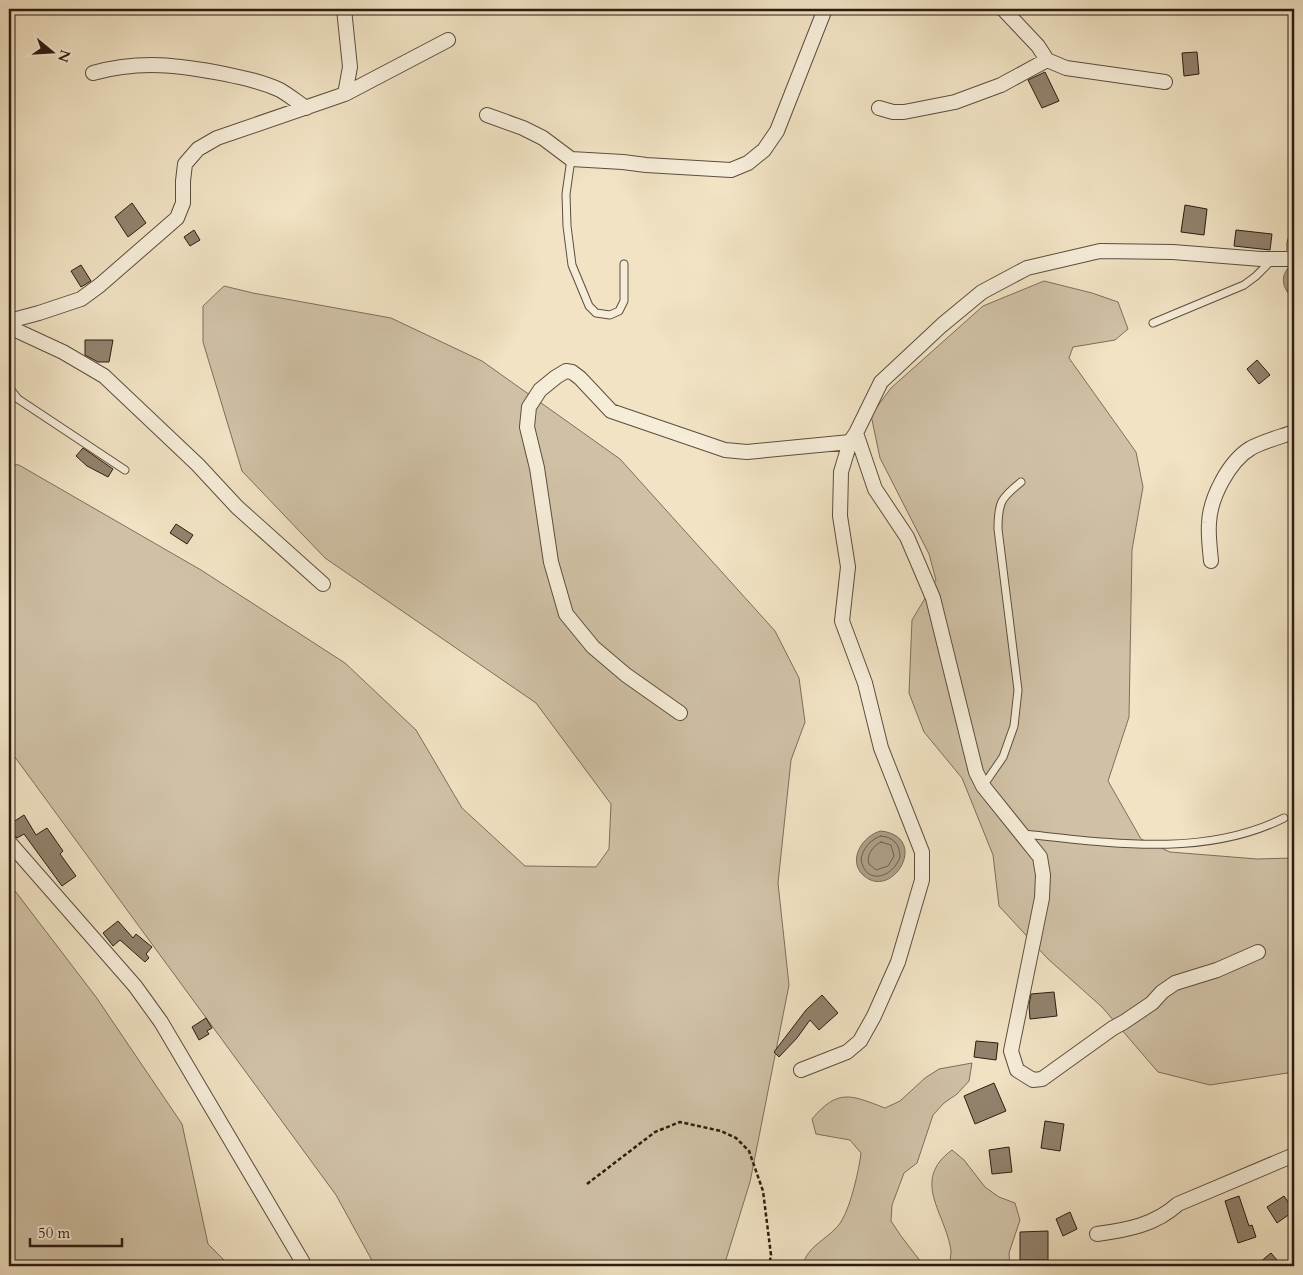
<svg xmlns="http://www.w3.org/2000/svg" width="1303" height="1275" font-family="Cardo,serif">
  <rect width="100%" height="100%" fill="#f1e3c4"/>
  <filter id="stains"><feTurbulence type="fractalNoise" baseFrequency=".004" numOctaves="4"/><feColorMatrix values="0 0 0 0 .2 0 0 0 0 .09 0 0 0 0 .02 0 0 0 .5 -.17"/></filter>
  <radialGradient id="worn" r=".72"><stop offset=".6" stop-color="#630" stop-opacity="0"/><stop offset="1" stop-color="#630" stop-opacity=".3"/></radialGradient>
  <path fill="#d0c1a6" stroke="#7e6e5c" d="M1044 281 1092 293 1118 302 1128 329 1115 340 1073 347 1069 358 1136 452 1143 487 1132 550 1129 717 1108 781 1141 839 1170 852 1257 859 1294 858V1072L1210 1085 1158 1072 1102 1007 1048 959 999 906 993 855 962 778 924 732 909 693 912 620 936 580 929 554 880 458 871 415 891 388 983 306Z
    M224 286 253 293 391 318 482 361 620 459 775 631 799 678 805 722 791 760 778 883 789 985 750 1182 724 1266H375L336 1195 9 749V464L19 465 201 570 345 663 416 730 462 808 525 866 596 867 609 849 611 804 536 703 325 558 242 471 203 342V306Z
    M9 883 96 997 182 1124 208 1244 230 1266H9Z
    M972 1063 969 1081 957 1094 944 1103 933 1115 917 1163 904 1173 892 1205 891 1221 901 1236 924 1266H803C806 1245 832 1238 842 1220 851 1205 859 1170 861 1153L850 1140 816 1134 812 1119C838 1088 851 1095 885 1108L900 1101 925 1078 939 1069Z
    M952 1150 964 1160 985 1187 999 1197 1015 1203 1020 1220 1009 1253 1010 1266H949C950 1261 951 1255 951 1251 946 1213 910 1181 952 1150Z"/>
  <path fill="#ae9f87" stroke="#7a6b58" d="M1291 265H1294V299C1282 289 1279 276 1291 265Z
    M881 831C931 837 892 902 863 875 847 860 863 835 881 831Z"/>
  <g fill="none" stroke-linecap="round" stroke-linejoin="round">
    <path stroke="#6d5e4c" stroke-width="1" d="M881 836C893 837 900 844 900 857 893 878 865 886 861 859 863 848 871 839 881 836Z
      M881 842 891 845 894 856 888 866 876 870 869 864C866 855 873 846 881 842Z"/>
  </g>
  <path fill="#92836e" stroke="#2c1c11" d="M1197 52 1199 74 1184 76 1182 53Z
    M1045 72 1059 101 1042 108 1028 80Z
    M132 203 146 223 128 237 115 217Z
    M1185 205 1207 209 1204 235 1181 232Z
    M194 230 200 240 190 246 184 237Z
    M1236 230 1272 234 1270 250 1234 246Z
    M81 265 91 281 81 287 71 271Z
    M85 340H113L109 362H98L85 355Z
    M1257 360 1270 375 1259 384 1247 369Z
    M83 448 113 469 108 477 87 466 76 456Z
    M176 524 193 535 187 544 170 533Z
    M24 815 36 835 47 828 63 851 60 854 76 876 62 886 24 834 17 838 11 830 13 829 10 824Z
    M118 921 133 938 136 934 152 947 146 954 149 958 145 962 120 940 113 946 103 933Z
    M1054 992 1057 1016 1030 1019 1029 1005 1031 994Z
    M822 995 838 1013 819 1030 810 1020 797 1038 779 1057 774 1052 806 1010Z
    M206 1018 212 1028 207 1031 209 1034 199 1040 192 1027Z
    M976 1041 998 1043 996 1060 974 1057Z
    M994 1083 1006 1111 975 1124 964 1096Z
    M1045 1121 1064 1124 1060 1151 1041 1148Z
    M1009 1147 1012 1172 992 1174 989 1150Z
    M1239 1196 1249 1226 1252 1225 1256 1237 1238 1243 1225 1201Z
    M1284 1196 1294 1211 1277 1223 1267 1207Z
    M1070 1212 1077 1229 1063 1236 1056 1219Z
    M1048 1231V1260H1020V1232Z
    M1271 1253 1282 1266H1256L1266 1257Z"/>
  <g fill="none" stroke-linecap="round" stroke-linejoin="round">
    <defs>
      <path id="lane" d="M571 159 566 194 567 226 572 265 589 306 596 313 610 315 619 311 624 301V264
        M1291 259V243L1294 234
        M1153 323 1244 285 1256 276 1271 261
        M9 384 11 390 18 399 125 470
        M983 786 1003 757 1014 726 1018 690 998 529C998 502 1001 498 1021 482
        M1024 834C1109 843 1204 858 1284 818"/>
      <path id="street" d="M344 9 350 67 345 94
        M1003 9 1038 46 1047 60 1066 68 1165 82
        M93 73C140 60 179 65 225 74 244 78 263 82 280 90 289 95 297 102 306 108
        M879 108 893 112H904L955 102 1001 85 1047 60
        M487 115 523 128 543 138 571 159 623 162 646 165 731 170 748 163 764 150 777 131 825 9
        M9 321 39 313 81 299 100 285 177 218 183 203V181L185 164 198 149 217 138 345 94 448 40
        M9 327 63 352 104 376 198 465 237 507 323 584
        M856 433 875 489 907 537 933 598 976 772 983 786 1040 857 1043 875 1042 898 1011 1051 1017 1070 1033 1080 1042 1079 1113 1028 1124 1022 1152 1003 1162 992 1175 983 1217 970 1258 952
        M1211 561C1210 549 1208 536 1209 523 1210 498 1229 461 1251 448 1264 441 1280 437 1294 432
        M680 713 626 675 593 647 566 614 551 562 537 468 527 427 529 407 540 390 556 377 566 371 572 372 580 378 611 411 725 450 747 452 850 442
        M9 842 135 986 161 1022 305 1266
        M801 1070 847 1052 860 1041 874 1016 898 962 922 880V852L881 748 865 683 842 621 848 567 840 516 841 472 850 442 856 433 881 382 942 325 982 292 1027 268 1100 251 1173 252 1261 259H1294
        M1097 1234C1127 1230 1155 1225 1178 1204L1294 1155"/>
    </defs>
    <use href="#lane" stroke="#5d4e3e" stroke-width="9"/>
    <use href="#street" stroke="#5d4e3e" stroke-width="16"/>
    <path stroke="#2c1c11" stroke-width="2.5" stroke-dasharray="4 2.5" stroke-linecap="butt" d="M587 1184 655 1132 680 1122 721 1131 736 1138 749 1151 763 1191 771 1255 769 1266"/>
    <use href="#lane" stroke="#f6edd9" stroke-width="7"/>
    <use href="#street" stroke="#f6edd9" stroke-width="14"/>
  </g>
  <rect width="1303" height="1275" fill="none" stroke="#f1e3c4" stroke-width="30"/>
  <rect x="10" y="10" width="1283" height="1255" fill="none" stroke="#2c1c11" stroke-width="2.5"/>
  <rect x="15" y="15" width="1273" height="1245" fill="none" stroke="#2c1c11"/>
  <g transform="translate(52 52) rotate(108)" stroke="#f6edd9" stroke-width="4" paint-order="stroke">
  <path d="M0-4L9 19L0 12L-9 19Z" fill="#2c1c11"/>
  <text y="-8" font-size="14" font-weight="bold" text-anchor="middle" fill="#2c1c11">N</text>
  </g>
  <path d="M30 1238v8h92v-8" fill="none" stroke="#2c1c11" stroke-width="2.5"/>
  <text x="38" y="1238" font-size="15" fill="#2c1c11" stroke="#f6edd9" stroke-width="4" paint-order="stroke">50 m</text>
  <rect width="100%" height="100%" filter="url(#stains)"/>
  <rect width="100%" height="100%" fill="url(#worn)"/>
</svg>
